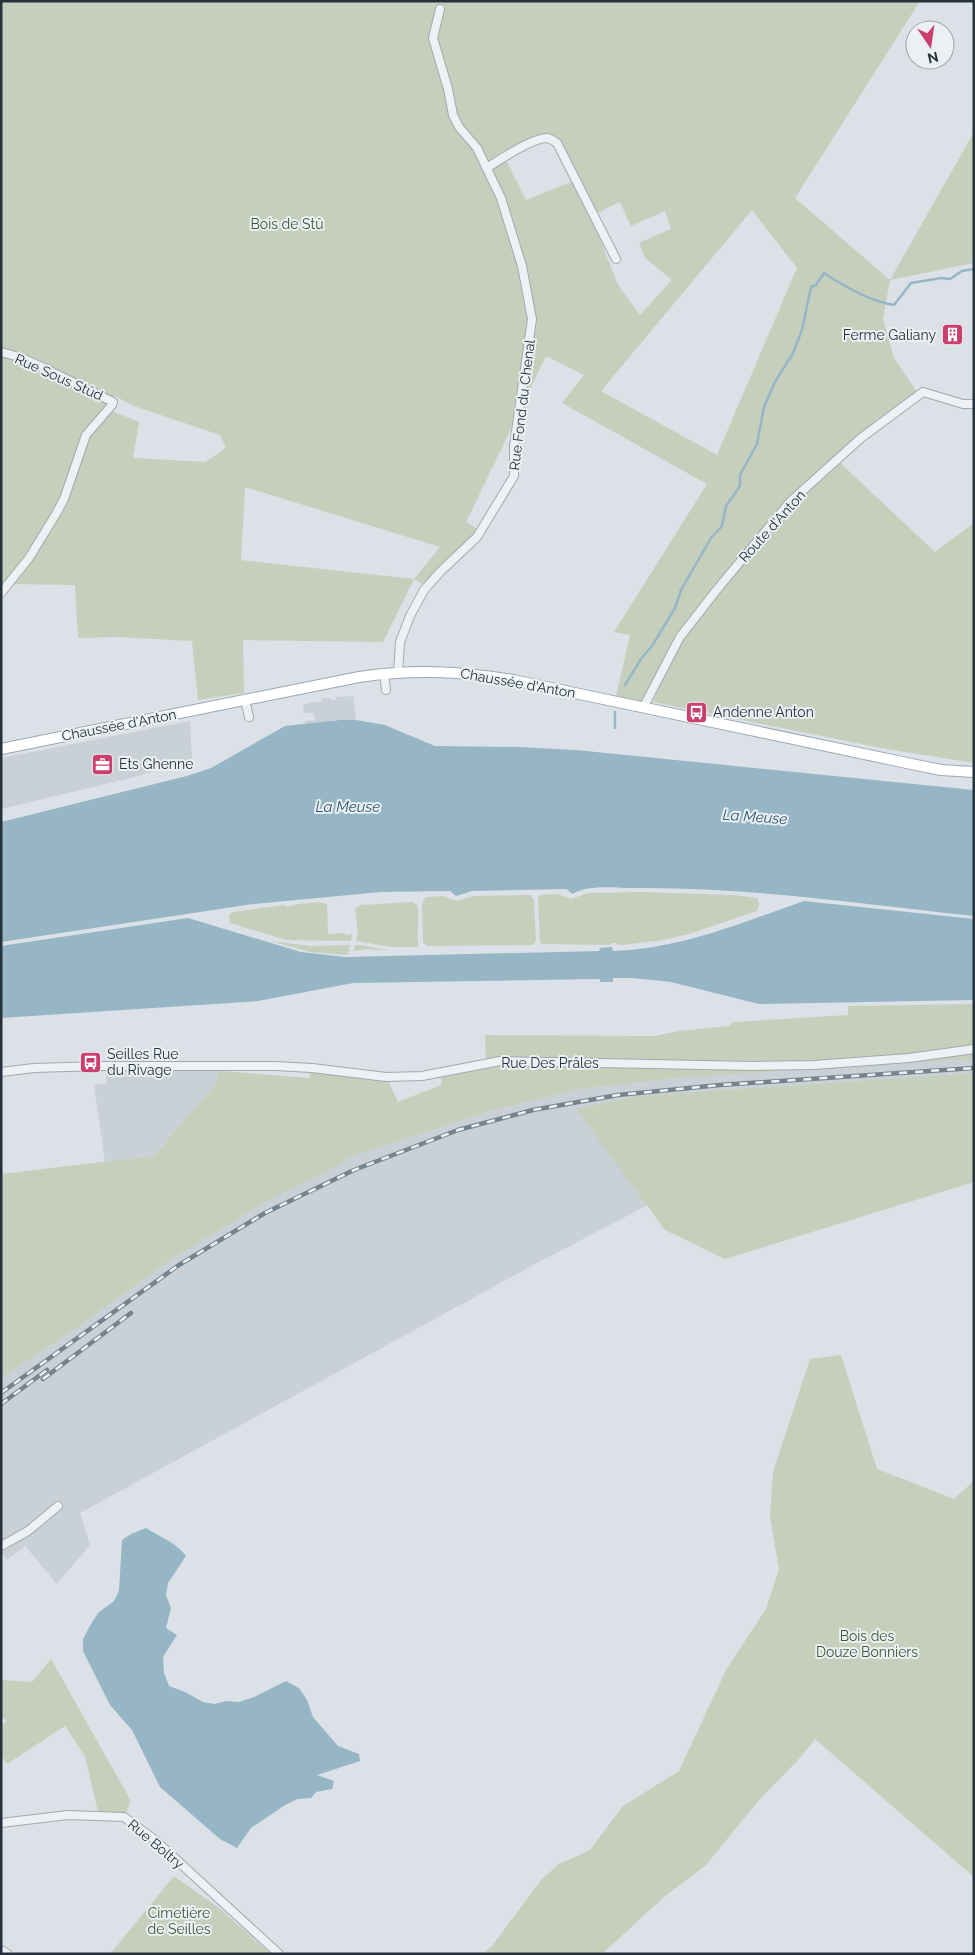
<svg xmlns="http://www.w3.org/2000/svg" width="975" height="1955" font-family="Raleway,sans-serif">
  <rect width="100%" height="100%" fill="#dbe1e6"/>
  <path fill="#c9d1d7" d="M353 696 356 720H332L335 753 309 751 305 721 315 720 314 713H304L303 705 313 702H321V699L324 698H330L331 700H335L337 697Z
    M190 721 192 759 135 777 1 809V758Z
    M974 1059V1073L637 1096 577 1109 648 1205 537 1263 80 1513 90 1545 57 1584 25 1546 7 1560 1 1551V1378L91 1318 168 1261 274 1197 323 1174 355 1155 487 1112 581 1089 689 1077Z
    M105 1069H190L220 1071 215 1084 154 1156 105 1162 94 1085 107 1083Z"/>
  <path fill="#c5cfbc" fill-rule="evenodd" d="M1 1H920L795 198 890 280 974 132V263L890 280 883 319 894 358 919 395 837 460 935 552 974 523V763L881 748 653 702 661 680 643 708 615 701 630 635 614 632 707 484 562 403 584 375 546 356 466 522 479 530 425 586 414 579 383 642 243 640 244 693 198 700 192 641 118 637 78 638 75 585 11 584 35 556 60 514 91 432 112 411 139 422 133 458 205 462 226 448 220 435 134 406 115 396 88 428 56 507 12 576 1 590ZM546 138 557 144 576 180 526 200 504 156ZM620 202 631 226 665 211 671 229 639 243 645 258 672 280 640 315 618 285 591 216ZM752 210 797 268 717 455 601 391ZM245 487 440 547 414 579 241 560Z
    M644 892 734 895 757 898 759 904 757 911 689 934 663 940 622 945H618L617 943H611V945L542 944 540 942 538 899 540 895 557 894 571 899 588 893Z
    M530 895 534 900 536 940 533 945 427 946 423 942 422 905 424 899 427 897 443 896 456 901 473 896Z
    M319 902 327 904 328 934 345 933 346 935 352 934 351 941 286 940 230 923 229 915 232 912 284 905 288 907 298 904Z
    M412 902 417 905 418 909V947H392L356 941 358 933 355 908 361 905Z
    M270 941 311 946 350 945 348 955 310 952Z
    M355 945H360L389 951 368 949 354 951Z
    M974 1004V1059L689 1077 581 1089 487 1112 432 1130 355 1155 323 1174 274 1197 168 1261 91 1318 1 1378V1174L154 1156 215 1084 220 1071 309 1078 311 1071 388 1080 398 1102 441 1085V1073L486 1064 485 1035 655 1036 679 1031 728 1026 734 1022 848 1015V1006Z
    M974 1073V1182L725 1259 665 1230 576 1109 637 1096Z
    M841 1355 877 1469 954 1499 974 1481V1877L815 1739 799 1759 759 1800 706 1865 664 1897 602 1954H482L492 1946 542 1879 559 1864 590 1850 623 1806 679 1771 726 1670 766 1609 779 1569 770 1517 773 1472 810 1359Z
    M51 1659 131 1801 124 1817 99 1816 85 1756 65 1726 7 1764 1 1755V1726L7 1721 1 1717V1680L32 1682Z
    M174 1876 219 1908 271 1954H110Z"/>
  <path fill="#96b6c6" d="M340 720H356L385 725 435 746 518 747 576 750 974 790V916C861 904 749 887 635 888 616 888 589 884 572 894L567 889 472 891 456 896 450 891 381 892 253 904 1 942V822L187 776 211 768 285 726Z
    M804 901 974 919V1000L759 1004 671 982 632 978H613V982H600V979L353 983 258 1001 1 1018V946L188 918 301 952 345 957 599 951 600 948 612 947 613 951C680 949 741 923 804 901Z
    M146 1528C160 1537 177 1543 186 1556L168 1583 166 1595 171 1608 166 1628 177 1635 163 1657 164 1673 169 1686 185 1692 203 1702 215 1704 226 1701 239 1702 254 1697 286 1681 299 1688 307 1700 313 1717 338 1746 359 1754 360 1761 317 1775 334 1781 332 1789 316 1792 311 1798 298 1799 285 1805 251 1828 237 1848 220 1839 160 1787 132 1730 110 1705 83 1651V1639L91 1624 98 1613 114 1601 119 1591 122 1540 131 1534Z"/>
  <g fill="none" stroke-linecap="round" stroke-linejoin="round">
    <path stroke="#96b6c6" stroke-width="2.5" d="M625 685 641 659 652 646 675 608 681 590 711 538 722 526 726 506 740 486V475L757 444 764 407 775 382 793 353 802 330 811 287 816 285 824 273C845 287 869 301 894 305L911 283 941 278 950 279 962 271 974 269
      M615 728V712"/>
    <defs>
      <path id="minor" d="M487 168C499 160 533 138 547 138 551 139 554 141 557 143L616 259
        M1 352 19 357 44 368 113 402 112 405 86 435 64 499 56 514 29 558 1 593
        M398 672 400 642 410 616 424 590 441 571 477 537 514 476V446L532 319 522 266 501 198 477 148 459 127 453 115 448 89 433 38 440 9
        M384 673 386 690
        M245 700 249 717
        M643 708 680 637 719 587 790 502 861 438 923 392 963 404H974
        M1 1072 34 1068 101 1066H275L312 1068 386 1077 422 1076 500 1061 753 1066 814 1065 909 1058 974 1049
        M1 1546 28 1531 58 1506
        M1 1823 68 1815 124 1817 155 1840 279 1954
        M1 1950 8 1954"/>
      <path id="major" d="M1 749 359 677C413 669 459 671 513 680L902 762 941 770 974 772"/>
    </defs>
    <use href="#minor" stroke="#a1a9af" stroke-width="10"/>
    <use href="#major" stroke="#9ba8b1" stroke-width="12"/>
    <use href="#minor" stroke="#eef1f4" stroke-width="8"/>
    <use href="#major" stroke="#fff" stroke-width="10"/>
    <defs>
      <path id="rail" d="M43 1379 131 1313
        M1 1393 179 1265 265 1213 354 1170 458 1130 533 1110 618 1095 720 1085 974 1068
        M1 1404 47 1370"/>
    </defs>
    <use href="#rail" stroke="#75838f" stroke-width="4.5"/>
    <use href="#rail" stroke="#eaf0f3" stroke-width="2.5" stroke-dasharray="8" stroke-linecap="butt"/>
  </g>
  <defs>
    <symbol id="building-square" viewBox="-11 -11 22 22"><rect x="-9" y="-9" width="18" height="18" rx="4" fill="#cb3f6e" stroke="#eaf0f3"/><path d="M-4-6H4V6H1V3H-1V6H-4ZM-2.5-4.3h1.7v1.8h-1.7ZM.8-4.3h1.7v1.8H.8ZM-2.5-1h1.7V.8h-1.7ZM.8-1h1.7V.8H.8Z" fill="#fff"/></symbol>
    <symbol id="bus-square" viewBox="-11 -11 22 22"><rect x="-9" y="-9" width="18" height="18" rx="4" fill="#cb3f6e" stroke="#eaf0f3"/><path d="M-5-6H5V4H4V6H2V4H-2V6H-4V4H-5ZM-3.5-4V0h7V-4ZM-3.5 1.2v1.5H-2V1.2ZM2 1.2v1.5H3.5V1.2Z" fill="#fff"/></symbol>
    <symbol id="office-square" viewBox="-11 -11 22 22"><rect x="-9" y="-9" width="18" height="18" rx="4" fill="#cb3f6e" stroke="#eaf0f3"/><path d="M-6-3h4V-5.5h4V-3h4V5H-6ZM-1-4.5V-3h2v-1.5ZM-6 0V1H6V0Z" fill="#fff"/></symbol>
  </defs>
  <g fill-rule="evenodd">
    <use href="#building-square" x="940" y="322" width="25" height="25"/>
    <use href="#bus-square" x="684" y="700" width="25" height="25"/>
    <use href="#office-square" x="90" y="752" width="25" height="25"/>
    <use href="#bus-square" x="78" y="1050" width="25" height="25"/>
  </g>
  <g text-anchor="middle" stroke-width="4" stroke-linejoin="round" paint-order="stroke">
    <g font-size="14" fill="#405733" stroke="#eaf0f3">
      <text x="287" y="229">Bois de Stû</text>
      <text x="867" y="1641">Bois des<tspan x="867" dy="16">Douze Bonniers</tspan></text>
      <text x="179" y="1918">Cimetière<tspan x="179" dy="16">de Seilles</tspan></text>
    </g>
    <g font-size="14" fill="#26313b" stroke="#eaf0f3" text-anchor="start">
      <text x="936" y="340" text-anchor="end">Ferme Galiany</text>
      <text x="713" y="717">Andenne Anton</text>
      <text x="119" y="769">Ets Ghenne</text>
      <text x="107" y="1059">Seilles Rue<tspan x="107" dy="16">du Rivage</tspan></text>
    </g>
    <g font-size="14" fill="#26313b" stroke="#eaf0f3">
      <text transform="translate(59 377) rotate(24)" y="5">Rue Sous Stûd</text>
      <text transform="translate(522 405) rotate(-83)" y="5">Rue Fond du Chenal</text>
      <text transform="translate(772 526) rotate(-48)" y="5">Route d'Anton</text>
      <text transform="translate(518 683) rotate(10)" y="5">Chaussée d'Anton</text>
      <text transform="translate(119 725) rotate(-11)" y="5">Chaussée d'Anton</text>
      <text x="550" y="1068">Rue Des Prâles</text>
      <text transform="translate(156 1844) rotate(40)" y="5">Rue Boltry</text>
    </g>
    <g font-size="15" font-style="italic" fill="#31576e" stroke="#eaf0f3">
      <text x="348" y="812">La Meuse</text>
      <text transform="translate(755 817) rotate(4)" y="5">La Meuse</text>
    </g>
  </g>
  <rect width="975" height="1955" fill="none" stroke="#26313b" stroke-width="5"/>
  <g transform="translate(930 45) rotate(167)"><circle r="24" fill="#eaf0f3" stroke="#9ca4a9"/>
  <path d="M0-4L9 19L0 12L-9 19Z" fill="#cb3f6e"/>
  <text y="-8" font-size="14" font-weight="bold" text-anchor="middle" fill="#26313b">N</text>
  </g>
</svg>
